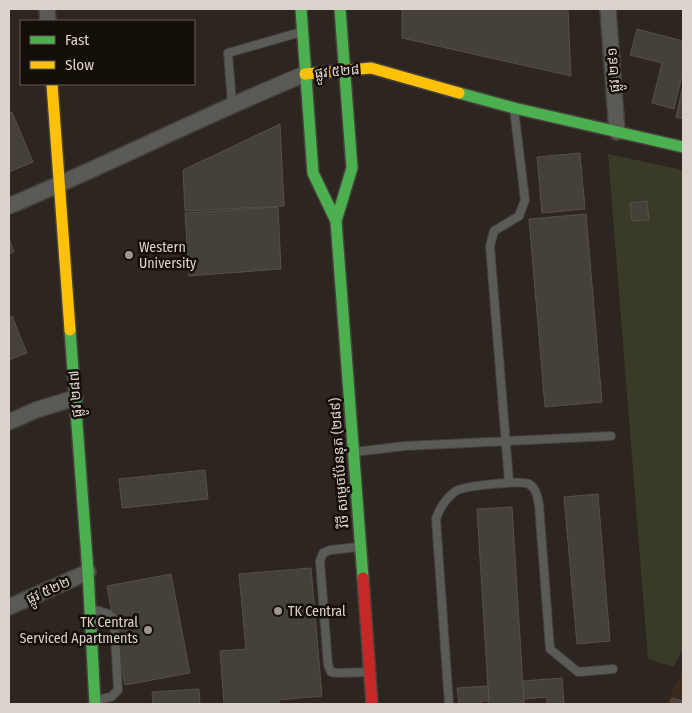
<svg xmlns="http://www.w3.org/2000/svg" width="692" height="713" font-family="'Fira Sans Condensed','Noto Sans Khmer',sans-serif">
  <rect width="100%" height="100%" fill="#2c2520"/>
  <path fill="#3c2b1d" d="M683 670V704H667L668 699Z"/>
  <path fill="#3a3b26" d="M608 154 683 170V649L673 667 648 659Z"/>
  <path fill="#46403b" stroke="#554f4a" d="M402 9H568L571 76 402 38Z
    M637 29 683 41V72L674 109 652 103 662 63 630 55Z
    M682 89 683 90V119L676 117Z
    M12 112 33 162 9 172V113Z
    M280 124 284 206 185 211 183 170Z
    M580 153 585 209 542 213 537 157Z
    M647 201 649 220 632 221 630 203Z
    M278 207 281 269 189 276 185 213Z
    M586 214 602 402 545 407 529 219Z
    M9 238 14 252 9 254Z
    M12 316 27 353 9 360V318Z
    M205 470 208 499 122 508 119 479Z
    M598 494 610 641 577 644 564 497Z
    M512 507 524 703 489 704 477 509Z
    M311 568 322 696 279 700V704H224L220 651 246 649 239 574Z
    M171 574 190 673 125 685 107 586Z
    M562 678 564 704H567H547V697L524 699 523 681Z
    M488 686 489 701H481L482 704H459L457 688Z
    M199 689 200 704H153L152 692Z
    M672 698 682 701 683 699V704H670Z"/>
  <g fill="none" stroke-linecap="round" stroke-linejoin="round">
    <defs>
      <path id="lane" d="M232 104 228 53 301 32
        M354 452 405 446 611 436
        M509 482 490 246 494 231 519 216 525 200 514 109
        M358 547 330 550 323 553 320 561 328 665 331 672 338 673 368 672
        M92 609 109 614 114 619 118 690 111 697 96 700
        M449 704 436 519C440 507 446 498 456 491 463 486 521 480 529 484 537 489 537 497 539 505L550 649 578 672 613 669"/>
      <path id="street" d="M47 9 48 21
        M608 9 617 132
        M9 206C109 164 205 115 305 74
        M9 422 36 410 75 398
        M9 607 88 572"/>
      <path id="fast" d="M301 9 313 173 336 221
        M340 9 352 168 336 221 363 578
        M459 93 514 108 683 147
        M70 330 88 572 95 704"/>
      <path id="slow" d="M305 74 371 68 459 93
        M52 84 70 330"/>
      <path id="jam" d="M363 578 372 704"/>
    </defs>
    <use href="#lane" stroke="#47413c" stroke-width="10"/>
    <use href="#street" stroke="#47413c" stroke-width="18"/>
    <use href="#fast" stroke="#47413c" stroke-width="14"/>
    <use href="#slow" stroke="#47413c" stroke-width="14"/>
    <use href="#jam" stroke="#47413c" stroke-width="14"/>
    <use href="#lane" stroke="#5a5b57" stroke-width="8"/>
    <use href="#street" stroke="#5a5b57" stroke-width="15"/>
    <use href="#fast" stroke="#4caf50" stroke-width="11"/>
    <use href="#slow" stroke="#ffc107" stroke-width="11"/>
    <use href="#jam" stroke="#c62828" stroke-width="11"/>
  </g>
  <g fill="#9e9690" stroke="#150f0a" stroke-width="2">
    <circle cx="129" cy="255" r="5"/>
    <circle cx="278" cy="611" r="5"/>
    <circle cx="148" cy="630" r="5"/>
  </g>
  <g text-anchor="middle" stroke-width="5" stroke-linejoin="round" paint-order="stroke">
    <g font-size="14" fill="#dcd3cc" stroke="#150f0a">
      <text transform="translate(613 70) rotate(-94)" y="5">ផ្លូវ ២៩១</text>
      <text transform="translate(337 71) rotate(-5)" y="5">ផ្លូវ ៥២៨</text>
      <text transform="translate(75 394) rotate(-94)" y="5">ផ្លូវ ២៨៧</text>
      <text transform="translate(339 463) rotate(-94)" y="5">វិថី សម្តេចប៉ែននុត (២៨៩)</text>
      <text transform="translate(48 590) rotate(-24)" y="5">ផ្លូវ ៥២២</text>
    </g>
    <g font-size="14" fill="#dcd3cc" stroke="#150f0a" text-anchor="start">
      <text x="139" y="252">Western<tspan x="139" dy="16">University</tspan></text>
      <text x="288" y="616">TK Central</text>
      <text x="138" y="627" text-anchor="end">TK Central<tspan x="138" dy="16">Serviced Apartments</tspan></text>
    </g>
  </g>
  <rect width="692" height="713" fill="none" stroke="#dcd3cc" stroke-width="20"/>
  <rect x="20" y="20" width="175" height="65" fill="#150f0a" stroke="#655d58"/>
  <rect x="30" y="36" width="25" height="8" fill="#4caf50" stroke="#655d58"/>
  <text x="65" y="45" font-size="15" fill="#dcd3cc">Fast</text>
  <rect x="30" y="61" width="25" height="8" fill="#ffc107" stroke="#655d58"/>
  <text x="65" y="70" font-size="15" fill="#dcd3cc">Slow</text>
</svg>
